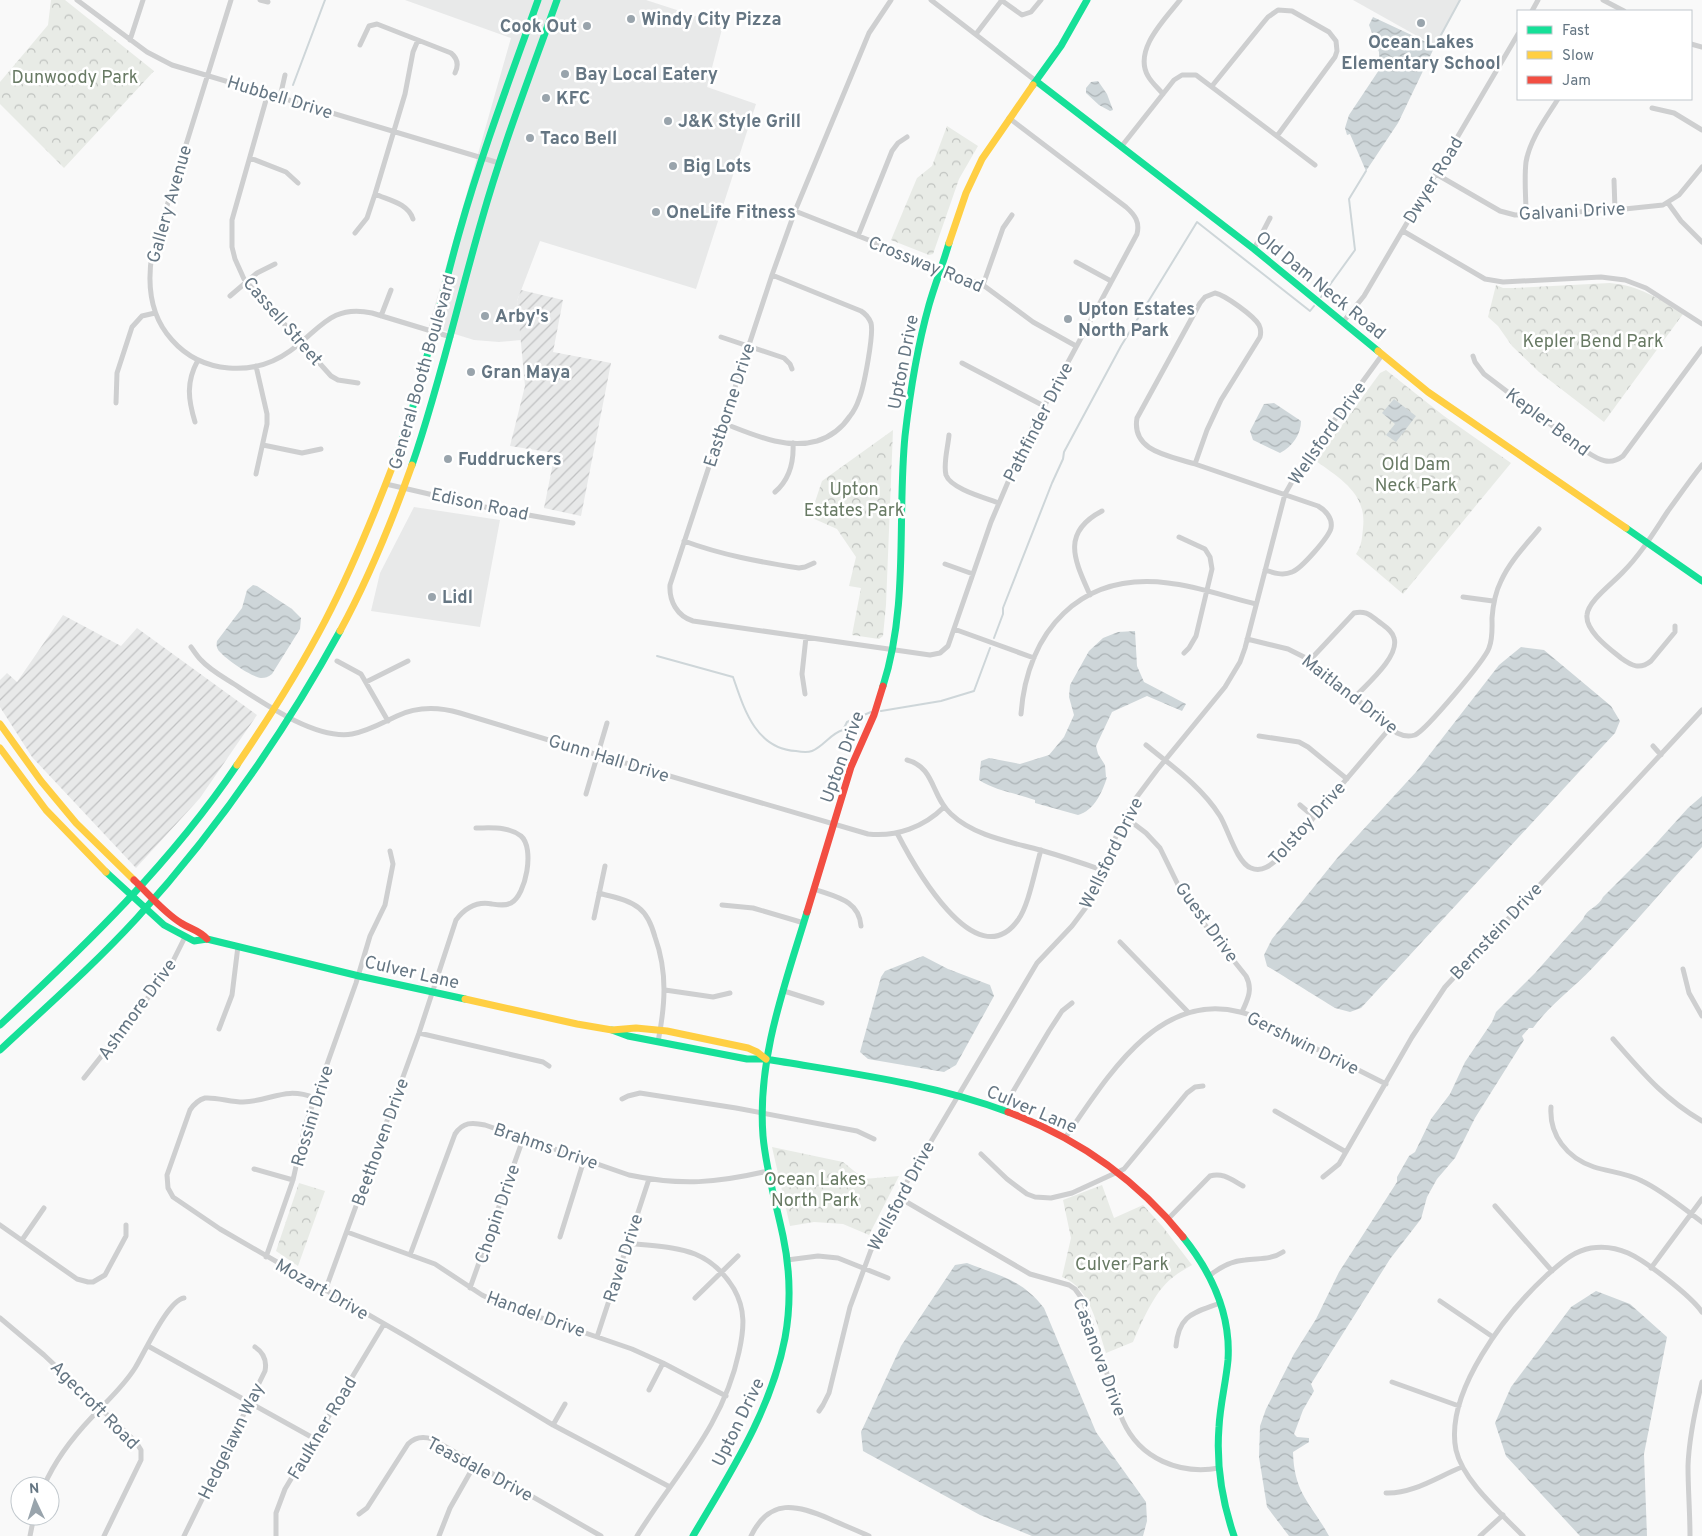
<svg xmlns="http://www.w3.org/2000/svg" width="1702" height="1536" font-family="Overpass,sans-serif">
  <defs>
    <pattern id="industrial-furrows" width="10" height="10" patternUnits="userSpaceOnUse" patternTransform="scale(1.25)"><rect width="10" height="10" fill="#e8e9e9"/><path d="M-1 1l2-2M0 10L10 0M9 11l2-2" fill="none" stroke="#c0c1c2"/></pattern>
    <pattern id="park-crowns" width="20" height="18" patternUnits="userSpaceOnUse" patternTransform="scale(1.25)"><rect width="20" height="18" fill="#e8ebe6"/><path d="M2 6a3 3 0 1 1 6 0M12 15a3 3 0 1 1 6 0" fill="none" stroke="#c0c3c0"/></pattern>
    <pattern id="water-waves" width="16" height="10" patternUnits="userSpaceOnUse" patternTransform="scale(1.25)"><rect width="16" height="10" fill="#ced6d9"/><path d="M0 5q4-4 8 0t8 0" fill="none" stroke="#abb2b5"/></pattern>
  </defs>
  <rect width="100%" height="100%" fill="#f9f9f9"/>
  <path fill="#e8e9e9" d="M405 0H646L723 25 707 87 756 104 696 289 540 241 517 301 521 340 499 342 474 340 429 326 511 38Z
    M1353 0H1460L1435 46Z
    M414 507 500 520 480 627 371 611 380 573Z"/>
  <path fill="url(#industrial-furrows)" d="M521 290 563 300 553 352 611 363 581 516 544 508 555 453 510 446 525 386 517 301Z
    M63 615 121 646 137 628 257 715 200 798 136 868 32 757 0 707V680L7 673 17 682Z"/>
  <path fill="url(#park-crowns)" d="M51 0H65L154 71 64 168 0 104V82L48 25Z
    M947 126 978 146 959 179 933 254 929 255 891 240 917 178 932 166Z
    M1610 283C1640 286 1658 298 1683 314L1604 422 1539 372 1512 346 1498 326 1488 317 1496 285 1503 288H1514Z
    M1386 370 1444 416 1511 463 1403 594 1356 554C1362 545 1362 538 1363 528 1367 494 1341 479 1316 461L1380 373Z
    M893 430 886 605 883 636 879 639 852 635 861 588 849 586 856 557 837 529 810 517 822 481Z
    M772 1147 843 1162 864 1179 899 1176 869 1235 843 1224 814 1222 790 1226Z
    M299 1183 325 1191 298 1266 276 1251Z
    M1102 1185 1114 1218 1143 1205 1163 1227 1192 1265C1185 1269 1178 1273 1172 1278 1154 1292 1142 1322 1133 1342L1106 1353C1097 1326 1091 1288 1062 1277L1071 1238 1063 1200Z"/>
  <path fill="url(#water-waves)" d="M1373 17 1435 46 1398 123 1366 171 1350 134 1347 135 1345 128 1349 115 1379 70V52L1369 25Z
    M1098 81 1107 94 1113 110 1110 111 1099 105 1086 93V88L1091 82Z
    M1394 399 1416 416 1396 442 1386 435 1395 424 1382 413Z
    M1274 403 1301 421C1301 434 1293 446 1280 453L1253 440 1250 431 1264 404Z
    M253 585 257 586 292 609 301 618 300 629 272 674C268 677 265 678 261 678 250 676 227 660 220 652 217 649 216 646 217 641L242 608 247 590Z
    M1135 631 1137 666 1144 682 1186 704 1182 711 1147 696 1112 712 1096 746 1098 754 1105 765 1106 777H1107C1103 791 1094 811 1078 815L1035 803V800C1016 793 996 791 979 780L981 761 989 758 1020 764 1049 755 1064 737 1074 715 1069 697 1070 685 1089 651 1103 638 1118 632Z
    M1521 647 1544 650 1611 706 1620 721 1615 733 1361 1008 1350 1012 1335 1008 1267 966 1264 955 1272 939 1338 857 1416 772 1499 665Z
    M1702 796V847C1668 884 1635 923 1600 960 1579 984 1552 1002 1533 1028H1529L1522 1036 1524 1040 1475 1118 1455 1158 1437 1179 1427 1197 1421 1219 1390 1259 1311 1384 1314 1391 1303 1410 1294 1434 1297 1437 1309 1438V1442L1293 1452C1294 1494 1311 1503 1329 1536H1289L1267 1507 1259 1457 1260 1426 1266 1409 1294 1354 1316 1319 1339 1272 1397 1182V1177L1409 1156 1415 1152 1431 1119 1450 1094 1465 1062 1492 1022 1496 1012 1535 973 1583 919C1587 908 1599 907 1603 897L1650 850 1688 808Z
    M923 956 948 969 990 985 994 996 956 1065 944 1072 868 1059 860 1052 881 977 885 971Z
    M967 1263C1000 1276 1021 1279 1044 1308L1096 1432 1146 1502 1147 1521 1143 1536H1032L980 1515 863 1451 861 1432 901 1346 955 1265Z
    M1596 1291 1630 1304 1667 1337 1644 1454 1647 1536H1580L1506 1456 1495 1423 1511 1387 1571 1307Z"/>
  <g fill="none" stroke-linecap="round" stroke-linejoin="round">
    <path stroke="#ced6d9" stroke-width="2" d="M1435 46 1460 0
      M293 85 325 0
      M1321 297 1355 250 1349 199 1366 171
      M994 638 1003 614V608L1052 483 1063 459 1064 452 1121 346 1197 222 1310 311 1314 306
      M657 656 733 677C744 709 756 749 796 751 801 752 807 753 812 751 824 746 831 733 843 730L847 722 871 712
      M881 711 941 701 974 691 990 648"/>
    <path stroke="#cecfd0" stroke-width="5" d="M77 0 147 52 172 65 499 163
      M231 0 152 254C147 285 150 316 172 340 202 374 254 377 290 351 320 330 330 304 372 313L451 337
      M260 0 268 2
      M891 0 869 33 795 211 772 275 670 585C669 601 677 616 693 621L930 655 940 653 948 646 991 522 1025 442 1137 234C1140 222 1135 215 1126 207L1009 118
      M931 0 1036 81
      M1001 0 1022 15 1031 12 1041 0
      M1603 0 1624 11
      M1532 11 1538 0
      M976 34 1002 0
      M130 40 143 0
      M1691 44 1702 47
      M360 45 369 26 377 24 451 53C457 58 459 65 455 73
      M1212 86 1263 23 1268 17 1278 10 1292 11 1329 32 1336 41 1337 51 1335 57 1277 136
      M268 93 232 220V247L235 259 244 279 331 376 338 380 358 383
      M1163 94C1158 88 1151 82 1148 76 1133 50 1165 19 1180 0
      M280 97 285 75
      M1652 108 1674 113 1702 130
      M1121 147 1174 80 1182 75H1196L1315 165
      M250 158 286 172 298 183
      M1436 174 1500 211 1515 215 1615 210 1663 205 1679 195 1702 167
      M1614 180 1615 210
      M375 194C388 200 408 203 413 219
      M1668 203 1681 221 1702 242
      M795 211 983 285 1033 322 1076 346
      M1526 214C1526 197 1524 179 1526 162 1530 139 1546 118 1558 99
      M1403 231 1485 279 1503 282 1601 277 1625 280 1646 288 1702 324
      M355 233 367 218 375 194 405 94 413 52 418 40
      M858 236 892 151 898 143 907 137
      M1254 249 1270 218
      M1076 262 1111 281
      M983 285 1003 228 1012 215
      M1215 293C1225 295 1254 316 1259 325 1261 329 1261 333 1260 337L1221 400 1207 430 1195 464C1171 456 1131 452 1137 418L1200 303 1205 297Z
      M230 296 257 273 275 264
      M381 316 391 290
      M1343 322 1364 296 1518 34
      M721 337 784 358 790 364 792 369
      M1473 356 1475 362 1484 374 1587 452C1599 460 1610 466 1623 456L1702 349
      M962 363 1044 406
      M256 366 267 414V424L256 474
      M116 403 117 373 132 327 142 316 155 313
      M195 422C188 399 186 382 198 360
      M723 423C752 434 785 450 817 441 830 437 842 428 850 416 854 411 857 405 859 399 864 387 874 334 871 323 869 318 866 314 861 311L772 275
      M949 435C948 447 943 464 946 475 951 489 986 498 999 503
      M263 445 302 453 321 449
      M1195 464 1318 506C1325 510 1333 518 1331 528 1329 537 1301 569 1292 572 1283 576 1274 573 1265 570
      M386 484 489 508 573 523
      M775 492C790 479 794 462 793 443
      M1179 537 1205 549 1210 557 1212 569 1196 636 1189 648 1184 653
      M684 541C722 555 760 562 799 568L805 567 814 563
      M945 564 973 574
      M1090 595C1075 561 1060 533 1102 511
      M1463 597 1493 601
      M1675 626V632L1651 661C1640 670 1632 666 1621 658 1610 649 1585 631 1587 615 1588 601 1613 583 1623 572 1641 554 1654 532 1668 511 1679 496 1690 480 1702 465
      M954 629 1034 658
      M1247 639 1288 649 1310 660 1397 733C1403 736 1409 737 1415 735 1426 730 1485 660 1489 648 1493 638 1492 628 1492 618 1493 605 1495 593 1501 581 1510 561 1525 546 1539 529
      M191 647C194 651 197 656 201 660 210 670 223 677 234 684 263 703 316 740 352 734 368 731 382 723 397 716 418 706 439 707 460 713L598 755 868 834C897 837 924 827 944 807
      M1310 660 1354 613C1365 610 1370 615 1378 621 1384 626 1392 630 1394 638 1400 656 1367 684 1355 697
      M337 661 361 674 388 721
      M366 682 408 661
      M805 694 802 674 806 637
      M1021 714C1027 631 1080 572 1168 583 1197 586 1227 597 1256 604
      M1259 736 1299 742 1308 747 1347 779
      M1146 745C1172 766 1202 787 1220 816 1228 829 1237 863 1251 868 1263 873 1272 864 1281 856L1390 728
      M1653 746 1661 755
      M907 760C935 767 931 796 951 814 974 836 1011 842 1040 850 1061 856 1082 863 1102 870
      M586 794 607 723
      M1300 805 1314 817
      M1125 817 1146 833 1160 848 1186 901 1246 976C1253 989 1248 999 1242 1012
      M897 833C913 864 976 979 1018 920 1029 905 1035 869 1041 850
      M814 889C836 897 859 900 861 926
      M599 893C612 897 628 899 639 908 648 915 652 926 655 937 668 973 665 1006 658 1042
      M722 905 753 908 804 923
      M594 918 605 866
      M1120 942 1188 1012
      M1683 969 1689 993 1702 1016
      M665 990 713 997 730 993
      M784 991 822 1003
      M219 1029 232 995 238 946
      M419 1033 543 1062 549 1066
      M1613 1039C1642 1072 1663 1098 1702 1121
      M84 1078 166 975 185 937
      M315 1098C284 1086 272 1101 243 1102 231 1102 216 1097 205 1098 198 1100 194 1104 190 1110L167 1175 168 1188 173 1197 220 1229 407 1337 553 1425 670 1487
      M622 1099 628 1096 640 1093 736 1108 857 1131 874 1139
      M1551 1107C1549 1135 1567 1158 1594 1167 1610 1172 1627 1173 1642 1181 1663 1191 1683 1208 1702 1222
      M1002 1110 1049 1031 1062 1011 1072 1003
      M1275 1111 1346 1152
      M1065 1138C1105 1081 1157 990 1240 1012 1258 1016 1275 1027 1291 1036 1323 1052 1354 1068 1386 1084
      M981 1154 1007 1179 1027 1194 1035 1197 1051 1198 1072 1193 1124 1169 1187 1093 1195 1087 1203 1086
      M254 1169 293 1180
      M1323 1177 1339 1164 1412 1037 1445 987 1702 710
      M898 1197 1030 1274 1069 1285 1075 1289 1083 1300C1091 1326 1100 1351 1108 1377 1113 1391 1117 1407 1123 1421 1140 1459 1180 1475 1219 1468
      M1495 1206 1552 1271
      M1168 1219 1210 1176C1223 1172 1232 1180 1243 1186
      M0 1225 77 1279 88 1282H93L105 1275 126 1236V1225
      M347 1232 435 1264 482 1295 501 1304 632 1349 663 1363 726 1396
      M560 1237 584 1160
      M22 1240 44 1208
      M628 1243C650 1246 675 1246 695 1254 712 1261 725 1274 734 1289 746 1310 744 1329 739 1352 723 1427 676 1473 637 1536
      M410 1255 455 1134C463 1122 472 1122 485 1125L629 1175C681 1186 717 1183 768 1171
      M266 1257 293 1180 305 1126 356 983 370 936 385 905 393 864 390 851
      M787 1260 818 1256 838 1258 888 1278
      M1651 1268 1702 1199
      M1209 1276C1220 1267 1231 1261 1245 1260 1259 1258 1271 1260 1283 1252
      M470 1288 523 1139
      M325 1291 419 1033 456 920C465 908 477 901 492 904 499 905 505 906 511 903 526 895 535 848 521 836 508 826 492 828 476 828
      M695 1298 738 1256
      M1440 1301 1493 1337
      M0 1318 44 1355 136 1442 141 1450V1460L104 1536
      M597 1337 649 1179
      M148 1346 315 1439
      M1176 1346C1179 1314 1194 1313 1220 1303
      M1392 1382 1459 1406
      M649 1390 663 1363
      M819 1411 823 1405 829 1393 850 1307 871 1250 898 1197 1037 963 1072 926 1090 902 1109 851 1133 802 1157 770 1225 687 1240 662 1245 648 1285 494 1301 466 1382 355
      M553 1425 565 1404
      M44 1486C55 1460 73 1437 92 1417 107 1401 123 1387 135 1368 144 1354 168 1300 184 1298
      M1386 1493C1413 1494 1437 1477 1462 1467
      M359 1514 367 1508 408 1444C415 1437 423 1436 432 1439L601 1536
      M30 1536 34 1516
      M184 1536 265 1371C267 1361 264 1353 255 1347
      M276 1536V1513L285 1489 384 1324
      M439 1536 450 1508 475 1464
      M751 1536C770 1497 797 1505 830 1519 843 1525 856 1530 869 1536
      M1480 1536 1503 1515
      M1523 1536C1501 1513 1463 1481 1456 1450 1444 1392 1507 1312 1547 1275 1561 1263 1573 1251 1591 1248 1604 1246 1617 1248 1628 1253 1646 1261 1691 1296 1702 1312
      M1690 1536C1690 1513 1688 1489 1688 1466 1689 1437 1695 1410 1702 1382"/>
    <path stroke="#16e098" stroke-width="7" d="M1036 81 1254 249 1378 351
      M1033 85 1061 46 1087 0
      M395 460C423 385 438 307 460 230 482 152 511 76 538 0
      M412 465C440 384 458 301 482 219 503 145 531 73 557 0
      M1626 528 1702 581
      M883 686C909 605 897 519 905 436 910 392 917 348 929 305 935 284 943 264 949 243
      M106 872 164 925 194 941 207 939 359 976 465 999
      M0 1025C86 945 171 863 237 765
      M612 1030 628 1036 747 1059H766C847 1073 931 1083 1008 1112
      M0 1050C46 1007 94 965 137 918 216 831 283 735 340 631
      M1183 1237C1211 1272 1231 1314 1228 1360 1226 1382 1220 1405 1219 1427 1216 1465 1222 1501 1234 1536
      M693 1536C730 1473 771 1411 785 1338 791 1305 790 1269 783 1236 776 1203 766 1170 763 1136 757 1058 785 985 807 912"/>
    <path stroke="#ffcf43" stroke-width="7" d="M949 243 966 193 982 159 1033 85
      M1378 351 1428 392 1626 528
      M340 631C369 578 392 521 412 465
      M0 724 41 781 76 823 134 880
      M0 748 46 810 106 872
      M237 765C269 718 299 671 325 621 352 569 374 515 395 460
      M465 999 577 1024 612 1030 636 1028 667 1031 748 1048 757 1052 766 1059"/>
    <path stroke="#f24e42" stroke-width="7" d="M134 880C149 894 163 912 181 923 190 929 199 930 207 939
      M807 912 851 767 874 715 883 686
      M1008 1112C1077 1138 1137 1180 1183 1237"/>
  </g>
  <g fill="#99a4ac" stroke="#fff" stroke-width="2">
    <circle cx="631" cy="19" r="5"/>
    <circle cx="1421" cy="23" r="5"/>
    <circle cx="587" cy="26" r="5"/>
    <circle cx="565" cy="74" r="5"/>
    <circle cx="546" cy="98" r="5"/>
    <circle cx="668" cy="121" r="5"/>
    <circle cx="530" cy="138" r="5"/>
    <circle cx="673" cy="166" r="5"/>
    <circle cx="656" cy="212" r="5"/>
    <circle cx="485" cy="316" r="5"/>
    <circle cx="1068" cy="319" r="5"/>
    <circle cx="471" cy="372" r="5"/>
    <circle cx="448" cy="459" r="5"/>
    <circle cx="432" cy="597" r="5"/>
  </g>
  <g text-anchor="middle" stroke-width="5" stroke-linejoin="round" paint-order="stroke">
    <g font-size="18" font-weight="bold" fill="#657683" stroke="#fff" text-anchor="start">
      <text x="641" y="25">Windy City Pizza</text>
      <text x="577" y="32" text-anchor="end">Cook Out</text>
      <text x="1421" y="48" text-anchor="middle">Ocean Lakes<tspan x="1421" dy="21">Elementary School</tspan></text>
      <text x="575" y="80">Bay Local Eatery</text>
      <text x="556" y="104">KFC</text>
      <text x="678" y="127">J&amp;K Style Grill</text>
      <text x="540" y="144">Taco Bell</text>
      <text x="683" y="172">Big Lots</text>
      <text x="666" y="218">OneLife Fitness</text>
      <text x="1078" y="315">Upton Estates<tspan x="1078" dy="21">North Park</tspan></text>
      <text x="495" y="322">Arby's</text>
      <text x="481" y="378">Gran Maya</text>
      <text x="458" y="465">Fuddruckers</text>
      <text x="442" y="603">Lidl</text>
    </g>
    <g font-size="18" fill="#687a64" stroke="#fff">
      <text x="75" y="83">Dunwoody Park</text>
      <text x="1593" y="347">Kepler Bend Park</text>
      <text x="1416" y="470">Old Dam<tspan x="1416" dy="21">Neck Park</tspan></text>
      <text x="854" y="495">Upton<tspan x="854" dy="21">Estates Park</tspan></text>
      <text x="815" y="1185">Ocean Lakes<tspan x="815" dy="21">North Park</tspan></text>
      <text x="1122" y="1270">Culver Park</text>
    </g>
    <g font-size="18" fill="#657683" stroke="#fff">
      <text transform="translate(280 97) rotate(17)" y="6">Hubbell Drive</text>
      <text transform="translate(1433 180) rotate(-59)" y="6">Dwyer Road</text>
      <text transform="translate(169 204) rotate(-74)" y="6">Gallery Avenue</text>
      <text transform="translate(1572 211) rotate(-3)" y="6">Galvani Drive</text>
      <text transform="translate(926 264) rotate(22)" y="6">Crossway Road</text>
      <text transform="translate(1321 285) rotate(39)" y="6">Old Dam Neck Road</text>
      <text transform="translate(283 321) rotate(49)" y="6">Cassell Street</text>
      <text transform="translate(903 362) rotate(-79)" y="6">Upton Drive</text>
      <text transform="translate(422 372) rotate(-74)" y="6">General Booth Boulevard</text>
      <text transform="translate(729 405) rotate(-72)" y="6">Eastborne Drive</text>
      <text transform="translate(1038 422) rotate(-63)" y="6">Pathfinder Drive</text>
      <text transform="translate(1548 422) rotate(37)" y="6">Kepler Bend</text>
      <text transform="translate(1327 433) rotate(-55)" y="6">Wellsford Drive</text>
      <text transform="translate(480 504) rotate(12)" y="6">Edison Road</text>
      <text transform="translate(1350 694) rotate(38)" y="6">Maitland Drive</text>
      <text transform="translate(842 757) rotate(-70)" y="6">Upton Drive</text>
      <text transform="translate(609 758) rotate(17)" y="6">Gunn Hall Drive</text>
      <text transform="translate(1307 823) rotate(-48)" y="6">Tolstoy Drive</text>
      <text transform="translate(1111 853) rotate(-64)" y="6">Wellsford Drive</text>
      <text transform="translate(1207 922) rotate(54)" y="6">Guest Drive</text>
      <text transform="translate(1496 931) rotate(-47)" y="6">Bernstein Drive</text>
      <text transform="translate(412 972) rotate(13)" y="6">Culver Lane</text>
      <text transform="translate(137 1009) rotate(-54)" y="6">Ashmore Drive</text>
      <text transform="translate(1303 1043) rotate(26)" y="6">Gershwin Drive</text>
      <text transform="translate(1032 1109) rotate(23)" y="6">Culver Lane</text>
      <text transform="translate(312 1116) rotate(-73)" y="6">Rossini Drive</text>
      <text transform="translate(380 1142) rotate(-70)" y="6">Beethoven Drive</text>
      <text transform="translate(546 1146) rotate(19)" y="6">Brahms Drive</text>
      <text transform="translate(901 1196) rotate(-62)" y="6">Wellsford Drive</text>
      <text transform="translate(497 1214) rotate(-71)" y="6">Chopin Drive</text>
      <text transform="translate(623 1258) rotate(-72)" y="6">Ravel Drive</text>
      <text transform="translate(322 1289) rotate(30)" y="6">Mozart Drive</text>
      <text transform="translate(536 1314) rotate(20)" y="6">Handel Drive</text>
      <text transform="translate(1100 1357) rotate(70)" y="6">Casanova Drive</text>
      <text transform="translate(95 1405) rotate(45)" y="6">Agecroft Road</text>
      <text transform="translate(738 1422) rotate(-64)" y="6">Upton Drive</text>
      <text transform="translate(322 1428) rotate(-59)" y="6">Faulkner Road</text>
      <text transform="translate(231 1441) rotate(-64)" y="6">Hedgelawn Way</text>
      <text transform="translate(480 1469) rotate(28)" y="6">Teasdale Drive</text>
    </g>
  </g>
  <rect x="1517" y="10" width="175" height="90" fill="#ffffff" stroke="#c1c8cd"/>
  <rect x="1527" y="26" width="25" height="8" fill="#16e098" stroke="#c1c8cd"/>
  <text x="1562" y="35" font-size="15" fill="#657683">Fast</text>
  <rect x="1527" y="51" width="25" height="8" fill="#ffcf43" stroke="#c1c8cd"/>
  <text x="1562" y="60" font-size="15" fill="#657683">Slow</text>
  <rect x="1527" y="76" width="25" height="8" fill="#f24e42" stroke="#c1c8cd"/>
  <text x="1562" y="85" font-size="15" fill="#657683">Jam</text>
  <g transform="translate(35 1501) rotate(356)"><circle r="24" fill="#ffffff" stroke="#c1c8cd"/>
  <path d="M0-4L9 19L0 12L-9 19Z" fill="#99a4ac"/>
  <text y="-8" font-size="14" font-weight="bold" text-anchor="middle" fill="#657683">N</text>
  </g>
</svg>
